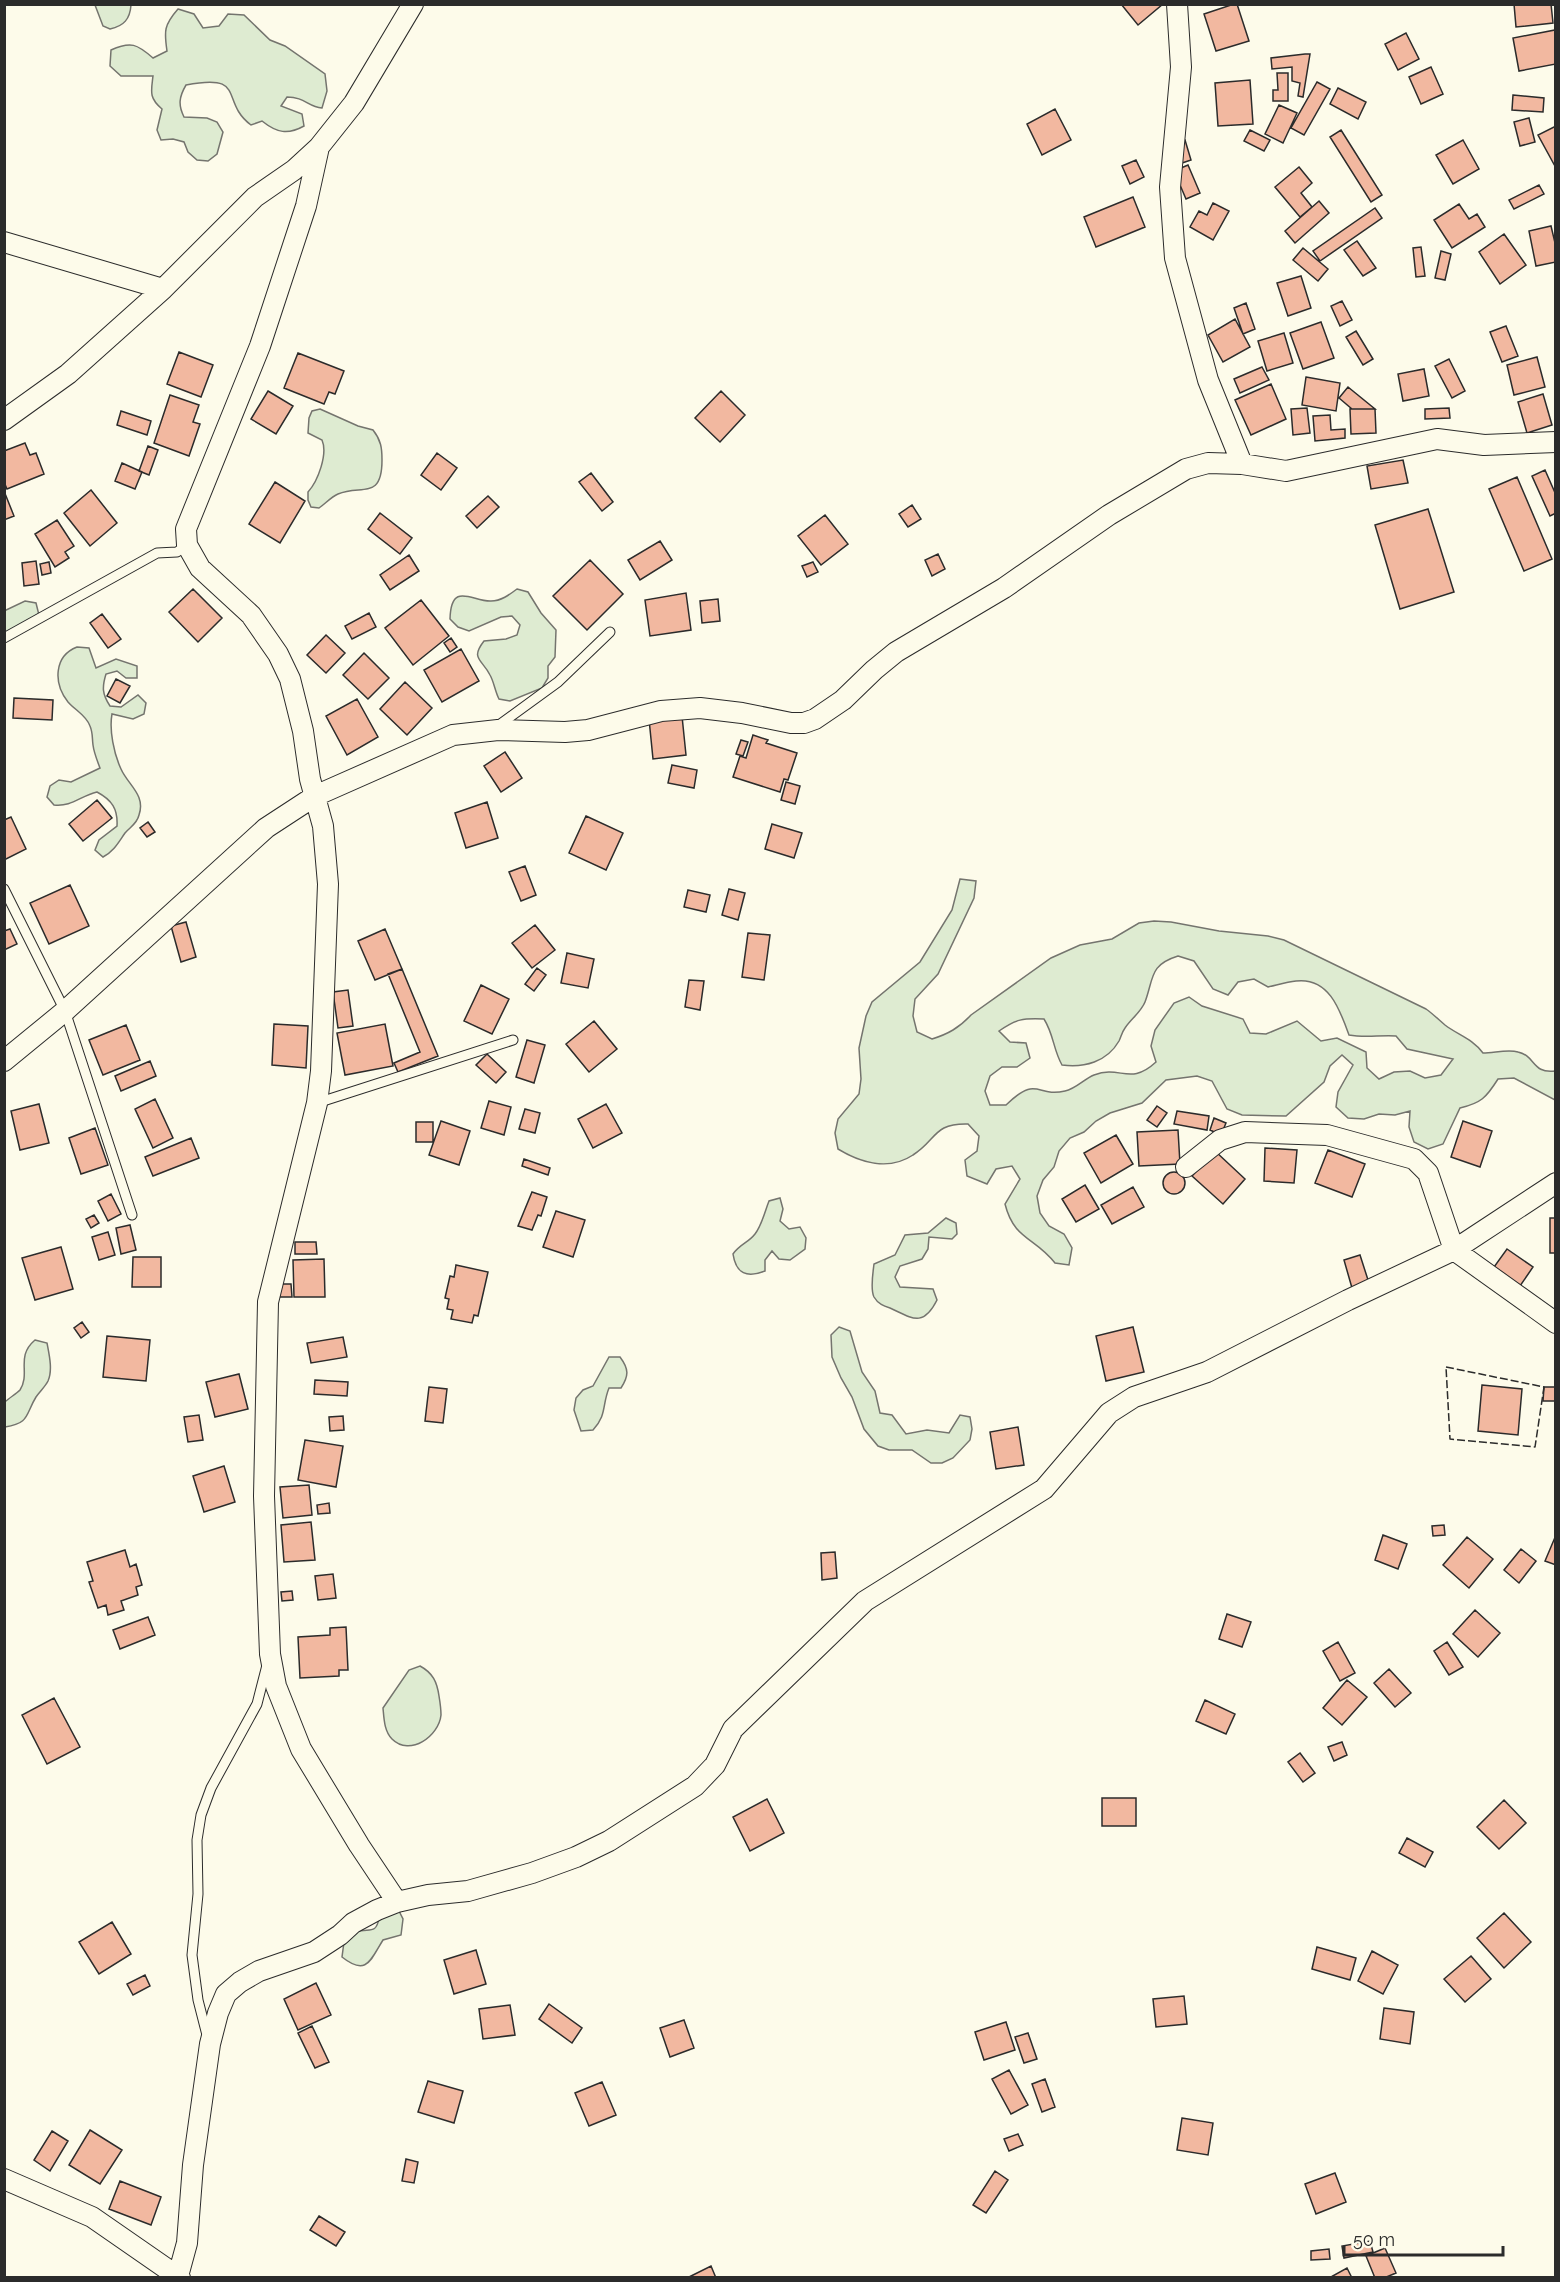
<svg xmlns="http://www.w3.org/2000/svg" width="1560" height="2282" font-family="Raleway,sans-serif">
  <rect width="100%" height="100%" fill="#fdfbea"/>
  <path fill="#deebd1" stroke="#74746e" stroke-width="1.5" fill-rule="evenodd" d="M95 5H131C130 19 124 26 110 29L103 26Z
    M178 9 194 14 203 28 219 26 228 14 244 15 270 40 285 46 325 74 327 91 322 108C308 107 305 97 287 97L281 106 302 114 304 126C288 135 277 133 262 121L251 125C219 101 248 73 186 85 179 97 178 105 184 117L207 118 217 122 223 132 217 154 208 161 197 160 188 152 184 142 173 139 161 140 157 130 162 109C149 98 151 92 153 76H121L110 66 111 50C131 41 137 44 153 58L167 51C164 31 164 25 178 9Z
    M320 409 358 426 373 430C381 440 382 448 382 460 382 501 361 484 338 494 331 497 325 504 319 508L311 507 308 500V492C318 481 328 454 322 440L308 433 309 418 312 411Z
    M517 589 528 592 541 613 556 630 555 657 548 666V678L542 688 510 701 499 699C495 691 494 682 490 675 482 659 470 659 484 641L506 639 517 635 520 625 512 616 501 617 469 631 458 627 450 619C451 580 473 602 491 601 501 601 509 595 517 589Z
    M25 601 36 603 39 615 5 633 4 611Z
    M77 647 89 648 96 668 116 659 137 666V678H126L117 671 106 674C102 687 102 694 110 706L121 707 138 695 146 703 144 714 133 719 112 714C109 730 114 754 121 769 128 785 146 795 139 815 137 824 130 827 125 833 118 843 114 851 103 857L95 850 99 840 117 826C118 809 112 800 97 792 80 796 72 807 54 805L47 797 50 786 59 780 71 782 100 768C97 760 94 753 93 745 92 738 93 733 90 726 86 715 76 711 68 702 53 683 54 656 77 647Z
    M960 879 976 881 974 898 938 974 915 999 913 1016 917 1032 932 1039C948 1034 959 1028 971 1015L1051 958 1080 945 1112 939 1139 923 1154 921 1171 922 1219 931 1268 936 1284 940 1426 1009C1433 1014 1438 1019 1445 1025 1458 1035 1473 1039 1483 1053 1494 1053 1508 1049 1518 1052 1536 1056 1532 1074 1555 1071V1100L1514 1078 1498 1079C1486 1098 1481 1103 1460 1108L1443 1144 1428 1149 1414 1142 1409 1127 1410 1111 1395 1115 1379 1114 1364 1119 1348 1118 1336 1107 1338 1092 1353 1065 1342 1055 1330 1066 1324 1082 1286 1116 1242 1115 1227 1109 1212 1081 1197 1076 1166 1080 1142 1103 1110 1113 1096 1121 1084 1132 1070 1138 1059 1151 1054 1167 1043 1180 1037 1196 1040 1213 1049 1226 1064 1234 1072 1248 1069 1265 1055 1263C1035 1237 1014 1240 1005 1204L1020 1179 1012 1166 996 1169 987 1184 967 1176 965 1160 977 1151 979 1136 968 1124C933 1123 937 1140 913 1155 889 1171 861 1163 838 1149L835 1133 838 1119 859 1094 861 1079 859 1048 866 1016 872 1002 920 962 952 910ZM1178 956 1194 961 1213 989 1228 995 1238 982 1254 979 1268 987C1277 985 1287 982 1296 981 1329 977 1340 1010 1349 1035 1365 1038 1379 1035 1396 1036L1407 1049 1453 1059 1441 1075 1425 1078 1410 1071 1394 1072 1379 1079 1367 1068 1366 1052 1337 1038 1321 1041 1297 1021 1266 1034 1250 1033 1243 1019 1202 1006 1189 997 1174 1003 1155 1030 1151 1046 1156 1062C1130 1086 1121 1065 1094 1075 1084 1079 1076 1089 1065 1091 1036 1098 1038 1074 1006 1105H990L985 1091 990 1076 1002 1067H1017L1030 1058 1026 1043 1010 1042 999 1031C1016 1019 1023 1018 1044 1019 1054 1035 1053 1049 1062 1065 1084 1068 1107 1062 1119 1041 1121 1037 1122 1032 1125 1028 1131 1019 1141 1012 1145 1002 1154 978 1149 965 1178 956Z
    M780 1198 783 1209 780 1221 789 1229 800 1227 806 1238 805 1249 790 1260 779 1259 772 1251 765 1260V1271C747 1278 736 1274 733 1254 740 1244 748 1243 755 1234 762 1225 765 1211 769 1201Z
    M946 1218 956 1223 957 1234 952 1239 929 1237 928 1249 922 1259 900 1266 895 1277 900 1287 933 1289 937 1300C923 1328 912 1318 890 1308 884 1306 878 1304 874 1297 870 1289 873 1273 874 1264L895 1255 905 1235 928 1233Z
    M839 1327 850 1331 862 1372 875 1391 880 1413 892 1415 906 1434 927 1430 949 1433 960 1415 970 1417 972 1429 970 1440 953 1458 942 1463H931L912 1450H889L878 1446 864 1429 852 1397 841 1378 832 1357 831 1335Z
    M35 1340 47 1343C49 1354 53 1370 48 1381 45 1387 40 1391 36 1397 25 1415 30 1423 5 1427V1402C9 1398 16 1394 20 1390 31 1373 15 1357 35 1340Z
    M609 1357H620C629 1369 629 1376 621 1388H609C602 1405 607 1415 593 1430L581 1431 574 1410 576 1398 583 1390 593 1386Z
    M420 1666C433 1673 437 1682 439 1696 440 1702 441 1709 441 1715 439 1736 410 1757 392 1739 384 1731 384 1718 383 1708L409 1670Z
    M399 1911 403 1919 401 1935 383 1940C371 1959 367 1977 342 1957L344 1942C347 1939 352 1933 356 1932 368 1927 376 1936 379 1918Z"/>
  <path fill="#f2b8a0" stroke="#2b2b2b" stroke-width="1.5" d="M1121 4H1163L1138 25Z
    M1234 4H1237L1249 41 1216 51 1204 14Z
    M1514 4H1551L1553 23 1516 27Z
    M1555 30 1556 64 1519 71 1513 38Z
    M1406 33 1419 59 1398 70 1385 44Z
    M1305 54H1310L1303 97 1298 96 1300 83 1292 81V67L1272 69 1271 58Z
    M1431 67 1443 94 1421 104 1409 77Z
    M1277 73H1288V101H1273V90H1278Z
    M1250 80 1253 124 1218 126 1215 83Z
    M1317 82 1330 89 1304 135 1291 128Z
    M1338 88 1366 102 1358 119 1330 104Z
    M1513 95 1544 98 1543 112 1512 110Z
    M1279 105 1297 113 1283 143 1265 134Z
    M1055 109 1071 140 1042 155 1027 124Z
    M1529 118 1535 142 1520 146 1514 122Z
    M1556 126V168L1538 135Z
    M1250 130 1270 140 1264 151 1244 141Z
    M1341 130 1382 195 1371 202 1330 137Z
    M1185 140 1191 160 1182 163 1176 144Z
    M1463 140 1479 169 1453 184 1436 155Z
    M1136 160 1144 177 1130 184 1122 166Z
    M1188 165 1200 193 1186 199 1174 171Z
    M1299 167 1312 183 1301 193 1312 207 1300 217 1275 187Z
    M1539 185 1544 194 1514 209 1509 200Z
    M1133 197 1145 227 1096 247 1084 217Z
    M1319 201 1329 213 1295 243 1285 231Z
    M1213 203 1229 211 1213 240 1190 227 1199 211 1207 215Z
    M1459 204 1469 219 1477 214 1485 227 1452 248 1434 220Z
    M1375 208 1382 218 1320 261 1313 251Z
    M1551 226 1556 247V262L1536 266 1529 231Z
    M1504 234 1526 265 1500 284 1479 252Z
    M1357 241 1376 268 1363 276 1344 250Z
    M1421 247 1425 276 1416 277 1413 248Z
    M1303 248 1328 269 1318 281 1293 260Z
    M1441 251 1451 254 1445 280 1435 278Z
    M1301 276 1311 308 1288 316 1277 283Z
    M1342 301 1352 320 1340 326 1331 306Z
    M1246 303 1255 329 1243 334 1234 308Z
    M1235 319 1250 347 1223 362 1208 335Z
    M1321 322 1334 358 1303 369 1290 333Z
    M1506 326 1518 356 1502 362 1490 332Z
    M1356 331 1373 359 1363 365 1346 337Z
    M1284 333 1293 363 1267 371 1258 341Z
    M179 352 213 365 201 397 167 384Z
    M298 353 344 371 335 394 329 392 324 404 284 388Z
    M1537 357 1545 387 1514 395 1507 365Z
    M1449 359 1465 391 1452 398 1435 366Z
    M1262 367 1269 380 1240 393 1234 379Z
    M1424 369 1429 396 1403 401 1398 374Z
    M1306 377 1340 383 1336 411 1302 405Z
    M1271 384 1286 419 1251 435 1235 400Z
    M1348 387 1375 409H1352L1339 398Z
    M268 391 293 406 276 434 251 419Z
    M721 391 745 415 720 442 695 418Z
    M1543 394 1552 425 1527 433 1518 402Z
    M170 395 199 405 193 422 200 424 189 456 154 443Z
    M1307 408 1310 433 1293 435 1291 409Z
    M1449 408 1450 418 1425 419V409Z
    M1350 409H1375L1376 433 1351 434Z
    M121 411 151 421 147 435 117 425Z
    M1330 415 1331 430 1345 429V438L1315 441 1313 416Z
    M25 443 30 455 36 453 44 474 7 489 4 482V451Z
    M148 446 158 450 149 475 139 471Z
    M437 453 457 468 441 490 421 475Z
    M1403 460 1408 483 1371 489 1367 466Z
    M122 463 142 472 135 489 115 481Z
    M1545 470 1556 495V513L1550 516 1532 476Z
    M591 473 613 502 602 511 579 482Z
    M1517 477 1552 559 1524 571 1489 489Z
    M275 482 305 501 280 543 249 524Z
    M91 490 117 523 90 546 64 513Z
    M4 491 14 516 4 520Z
    M488 496 499 507 477 528 466 516Z
    M912 505 921 519 908 527 899 514Z
    M1428 509 1454 592 1400 609 1375 525Z
    M380 513 412 538 400 554 368 529Z
    M825 515 848 544 821 565 798 536Z
    M57 520 74 546 65 552 69 558 55 567 35 534Z
    M660 541 672 560 640 580 628 560Z
    M938 554 945 569 932 576 925 560Z
    M409 555 419 571 390 590 380 575Z
    M590 560 623 594 587 630 553 596Z
    M36 561 39 584 24 586 22 563Z
    M49 562 51 573 42 575 40 564Z
    M813 562 818 572 807 577 802 566Z
    M193 589 222 618 198 642 169 612Z
    M686 593 691 630 650 636 645 600Z
    M718 599 720 621 702 623 700 601Z
    M421 600 449 636 413 665 385 628Z
    M369 613 376 627 352 639 345 626Z
    M102 614 121 639 108 648 90 623Z
    M326 635 345 653 326 673 307 655Z
    M451 638 457 647 450 652 444 643Z
    M461 649 479 681 442 702 424 670Z
    M364 653 389 678 368 699 343 675Z
    M116 679 130 686 120 703 107 696Z
    M405 682 432 708 407 735 380 709Z
    M14 698 53 700 52 720 13 718Z
    M357 699 378 737 347 755 326 716Z
    M682 716 686 755 653 759 649 719Z
    M753 735 768 740 766 743 797 753 788 780 784 779 780 792 733 777 740 756 746 758Z
    M741 740 748 742 743 756 736 754Z
    M505 752 522 778 501 792 484 766Z
    M672 765 697 770 694 788 668 783Z
    M786 782 800 786 795 804 781 800Z
    M97 800 112 818 83 841 69 824Z
    M487 802 498 838 466 848 455 813Z
    M586 816 623 833 606 870 569 853Z
    M11 817 26 849 4 860V820Z
    M148 822 155 832 147 837 140 828Z
    M772 824 802 833 794 858 765 849Z
    M525 866 536 895 521 901 509 872Z
    M70 885 89 926 49 944 30 903Z
    M729 889 745 893 738 920 722 915Z
    M688 890 710 895 706 912 684 907Z
    M186 922 196 957 181 962 171 926Z
    M535 925 555 950 532 968 512 943Z
    M10 929 17 944 4 950V931Z
    M385 929 402 969 375 980 358 941Z
    M748 933 770 935 764 980 742 977Z
    M567 953 594 959 588 988 561 983Z
    M537 968 546 975 534 991 525 984Z
    M402 969 438 1056 398 1072 394 1063 420 1052 388 974Z
    M689 980 704 981 700 1010 685 1007Z
    M481 985 509 999 492 1034 464 1021Z
    M348 990 353 1026 338 1028 333 992Z
    M594 1021 617 1049 589 1072 566 1044Z
    M274 1024 308 1026 306 1068 272 1065Z
    M385 1024 393 1066 345 1075 337 1033Z
    M126 1025 140 1060 103 1075 89 1040Z
    M527 1040 545 1045 534 1083 516 1077Z
    M487 1054 506 1072 496 1083 476 1065Z
    M150 1061 156 1076 121 1091 115 1076Z
    M155 1099 173 1138 153 1148 135 1109Z
    M489 1101 511 1107 504 1135 481 1128Z
    M39 1104 49 1143 20 1150 11 1111Z
    M606 1104 622 1133 593 1148 578 1119Z
    M1157 1106 1167 1113 1157 1127 1147 1120Z
    M525 1109 540 1113 535 1133 519 1129Z
    M1177 1111 1209 1116 1207 1130 1174 1124Z
    M1214 1118 1226 1123 1221 1135 1210 1130Z
    M441 1121 470 1131 459 1165 429 1155Z
    M1463 1121 1492 1131 1480 1167 1451 1157Z
    M416 1122H433V1142H416Z
    M95 1128 108 1165 81 1174 69 1138Z
    M1178 1130 1180 1164 1139 1166 1137 1132Z
    M1116 1135 1133 1164 1101 1183 1084 1153Z
    M191 1138 199 1158 153 1176 145 1157Z
    M1265 1148 1297 1150 1294 1183 1264 1181Z
    M1328 1150 1365 1164 1352 1197 1315 1183Z
    M1215 1151 1245 1179 1223 1204 1192 1176Z
    M524 1159 550 1168 548 1175 522 1166Z
    M1163 1183a11 11 0 1 1 22 0a11 11 0 1 1-22 0Z
    M1085 1185 1099 1209 1076 1222 1062 1199Z
    M1133 1187 1144 1207 1112 1224 1101 1205Z
    M532 1192 547 1197 541 1216 538 1215 532 1230 518 1226Z
    M111 1194 121 1214 108 1221 98 1201Z
    M556 1211 585 1220 573 1257 543 1247Z
    M94 1215 99 1223 91 1228 86 1219Z
    M1550 1218H1556V1253H1550Z
    M130 1225 136 1250 121 1254 116 1228Z
    M108 1232 115 1255 99 1260 92 1237Z
    M295 1242H316L317 1254H295Z
    M61 1247 73 1289 35 1300 22 1258Z
    M1507 1249 1533 1267 1520 1286 1494 1267Z
    M1360 1255 1369 1283 1352 1288 1344 1260Z
    M133 1257H161V1287H132Z
    M324 1259 325 1297H294L293 1260Z
    M456 1265 488 1272 478 1316 474 1315 472 1323 451 1319 453 1310 447 1309 449 1299 445 1298 450 1276 454 1277Z
    M277 1284H291L292 1297H277Z
    M82 1322 89 1332 81 1338 74 1328Z
    M1133 1327 1144 1372 1106 1381 1096 1336Z
    M107 1336 150 1340 146 1381 103 1377Z
    M343 1337 347 1357 311 1363 307 1343Z
    M239 1374 248 1409 215 1417 206 1382Z
    M315 1380 348 1382 347 1396 314 1394Z
    M1482 1385 1522 1389 1518 1435 1478 1431Z
    M429 1387 447 1389 443 1423 425 1421Z
    M1544 1387H1556V1401H1543Z
    M199 1415 203 1440 188 1442 184 1417Z
    M343 1416 344 1430 330 1431 329 1417Z
    M1018 1427 1024 1465 996 1469 990 1432Z
    M305 1440 343 1446 336 1487 298 1480Z
    M224 1466 235 1502 204 1512 193 1476Z
    M309 1485 312 1515 283 1518 280 1487Z
    M329 1503 330 1513 318 1514 317 1505Z
    M311 1522 315 1560 284 1562 281 1525Z
    M1444 1525 1445 1535 1433 1536 1432 1526Z
    M1383 1535 1407 1544 1398 1569 1375 1560Z
    M1556 1535V1565L1545 1561Z
    M1467 1537 1493 1559 1469 1588 1443 1565Z
    M1521 1549 1536 1561 1519 1583 1504 1570Z
    M125 1550 130 1567 136 1564 142 1585 136 1587 138 1595 121 1601 124 1610 108 1615 106 1605 98 1608 89 1582 93 1581 87 1562Z
    M835 1552 837 1578 822 1580 821 1553Z
    M333 1574 336 1598 318 1600 315 1576Z
    M292 1591 293 1600 282 1601 281 1592Z
    M1475 1610 1500 1633 1478 1657 1453 1634Z
    M1227 1614 1251 1622 1242 1647 1219 1639Z
    M148 1617 155 1635 120 1649 113 1630Z
    M346 1627 348 1670H339V1676L300 1678 298 1637 330 1635V1628Z
    M1338 1642 1355 1673 1340 1681 1323 1651Z
    M1447 1642 1463 1667 1449 1675 1434 1651Z
    M1389 1669 1411 1693 1395 1707 1374 1683Z
    M1347 1680 1367 1697 1342 1725 1323 1708Z
    M54 1698 80 1747 47 1764 22 1715Z
    M1205 1700 1235 1714 1226 1734 1196 1721Z
    M1342 1742 1347 1755 1334 1761 1328 1747Z
    M1300 1753 1315 1773 1303 1782 1288 1762Z
    M1102 1798H1136V1826H1102Z
    M767 1799 784 1833 750 1851 733 1817Z
    M1504 1800 1526 1823 1499 1849 1477 1827Z
    M1407 1838 1433 1852 1425 1867 1399 1853Z
    M1504 1913 1531 1942 1504 1968 1477 1938Z
    M112 1922 131 1954 99 1974 79 1942Z
    M1317 1947 1356 1958 1350 1980 1312 1969Z
    M476 1950 486 1984 454 1994 444 1960Z
    M1372 1951 1398 1965 1383 1994 1358 1981Z
    M1471 1956 1491 1979 1465 2002 1444 1979Z
    M145 1975 150 1986 133 1995 127 1984Z
    M316 1983 331 2015 298 2030 284 1999Z
    M1184 1996 1187 2024 1156 2027 1153 1999Z
    M549 2004 582 2028 572 2043 539 2019Z
    M510 2005 515 2035 483 2039 479 2009Z
    M1384 2008 1414 2012 1410 2044 1380 2039Z
    M684 2020 694 2048 670 2057 660 2028Z
    M1006 2022 1015 2050 984 2060 975 2032Z
    M312 2026 329 2062 315 2068 298 2033Z
    M1028 2033 1037 2059 1024 2063 1015 2037Z
    M1009 2070 1028 2105 1011 2114 992 2079Z
    M1045 2079 1055 2107 1042 2112 1032 2084Z
    M428 2081 463 2091 454 2123 418 2112Z
    M602 2082 616 2115 589 2126 575 2093Z
    M1182 2118 1213 2123 1208 2155 1177 2150Z
    M90 2130 122 2150 100 2184 69 2165Z
    M52 2131 68 2141 50 2171 34 2160Z
    M1018 2134 1023 2145 1009 2151 1004 2139Z
    M406 2159 418 2162 414 2183 402 2181Z
    M995 2171 1008 2180 986 2213 973 2205Z
    M1335 2173 1346 2202 1316 2214 1305 2184Z
    M120 2181 161 2197 151 2225 109 2209Z
    M319 2216 345 2232 336 2246 310 2230Z
    M1370 2241 1373 2252 1344 2258 1342 2246Z
    M1385 2248 1396 2273 1384 2278H1375L1366 2256Z
    M1329 2249 1330 2259 1311 2260V2251Z
    M711 2266 716 2278H687Z
    M1347 2268 1352 2278H1329Z"/>
  <g fill="none" stroke-linecap="round" stroke-linejoin="round">
    <defs>
      <path id="service" d="M4 638 157 553 177 552 187 545
        M495 728 558 682 610 632
        M4 889 65 1011 132 1215
        M317 1103 513 1040
        M208 2039 198 2000 192 1955 198 1894 197 1840 201 1815 211 1788 257 1704 267 1665"/>
      <path id="minor" d="M1177 4 1181 67 1170 187 1175 258 1208 380 1242 464
        M319 147 306 206 260 346 186 529 187 545 200 568 251 615 278 654 290 679 303 731 310 779 323 826 328 884 321 1071 317 1103 268 1302 264 1496 270 1654 276 1686 301 1749 359 1845 397 1902
        M4 242 163 289
        M4 420 68 374 163 289 255 197 294 170 319 147 354 103 413 4
        M4 1061 65 1011 266 828 315 796 453 735 498 730 565 732 588 730 661 711 700 708 742 713 791 723H804L815 719 843 700 874 670 896 652 1004 588 1109 515 1186 469 1208 463 1242 464 1286 471 1437 439 1484 445 1556 442
        M1186 1167 1220 1140 1245 1132 1327 1135 1414 1159 1428 1173 1454 1250 1556 1323
        M4 2179 92 2217 180 2278
        M178 2276 187 2243 193 2165 210 2044 218 2013 226 1994 240 1982 259 1971 314 1952 340 1935 353 1923 377 1910 397 1902 428 1895 468 1891 532 1873 576 1857 609 1841 695 1786 715 1765 733 1729 865 1601 1044 1489 1109 1413 1134 1397 1207 1372 1348 1300 1454 1250 1556 1183"/>
    </defs>
    <use href="#service" stroke="#2b2b2b" stroke-width="11"/>
    <use href="#minor" stroke="#2b2b2b" stroke-width="22"/>
    <use href="#service" stroke="#fdfbea" stroke-width="9"/>
    <use href="#minor" stroke="#fdfbea" stroke-width="20"/>
    <path stroke="#2b2b2b" stroke-width="1.5" stroke-dasharray="8 3" stroke-linecap="butt" d="M1446 1367 1544 1387 1535 1447 1450 1439Z"/>
  </g>
  <rect width="1560" height="2282" fill="none" stroke="#2b2b2b" stroke-width="12"/>
  <path d="M1344 2246v9h159v-9" fill="none" stroke="#2b2b2b" stroke-width="3"/>
  <text x="1353" y="2246" font-size="18" fill="#2b2b2b" stroke="#fdfbea" stroke-width="4.5" paint-order="stroke">50 m</text>
</svg>
